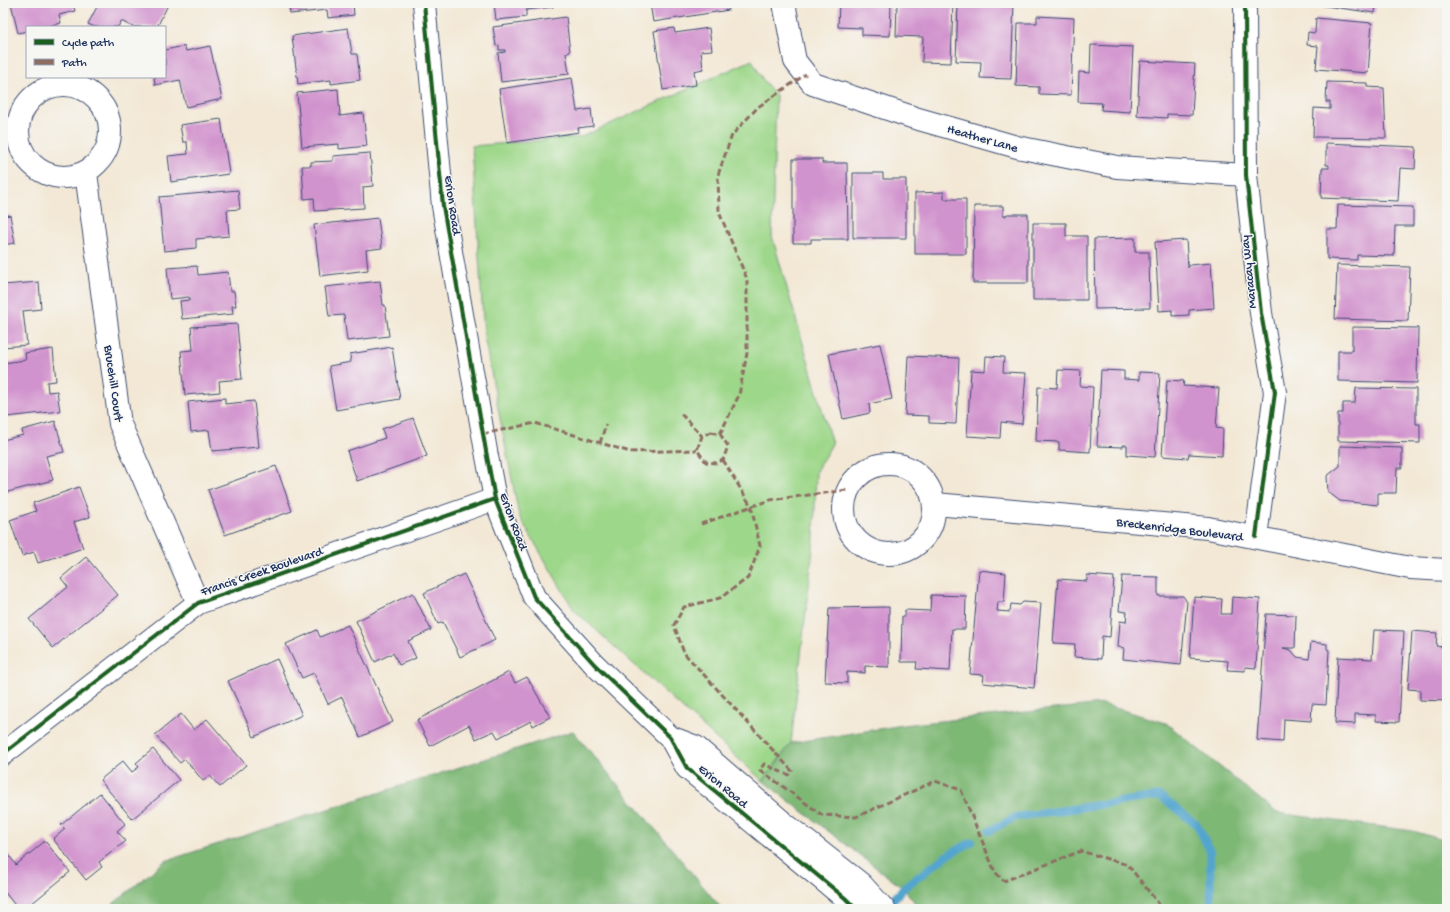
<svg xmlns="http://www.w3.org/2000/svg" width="1450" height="912" font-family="'Gochi Hand',sans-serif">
  <rect width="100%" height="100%" fill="#f6f6f2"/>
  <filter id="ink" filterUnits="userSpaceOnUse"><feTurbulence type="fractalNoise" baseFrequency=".025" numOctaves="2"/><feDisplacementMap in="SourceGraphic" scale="8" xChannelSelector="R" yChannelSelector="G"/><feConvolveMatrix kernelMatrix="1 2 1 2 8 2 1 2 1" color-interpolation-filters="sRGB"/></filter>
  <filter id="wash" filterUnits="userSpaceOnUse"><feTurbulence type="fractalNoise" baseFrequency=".012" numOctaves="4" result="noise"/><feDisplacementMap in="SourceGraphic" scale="16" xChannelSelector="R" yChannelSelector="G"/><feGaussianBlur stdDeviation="0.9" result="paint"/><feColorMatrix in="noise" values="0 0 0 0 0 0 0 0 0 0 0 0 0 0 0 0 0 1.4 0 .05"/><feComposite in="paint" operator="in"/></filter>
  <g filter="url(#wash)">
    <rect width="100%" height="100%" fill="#f3e8d5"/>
    <path fill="#9dd789" stroke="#5c8374" d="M752 60 763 80 776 95 772 236 832 444 816 471 814 540 791 743 763 781 574 610 519 516 484 336 472 146 581 137Z"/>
    <path fill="#7eb875" stroke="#4c746a" d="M1102 704 1166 723 1277 813 1413 831 1447 841V909H920L904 889 763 781 791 743 903 725Z
      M573 731 722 909H107L165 861Z"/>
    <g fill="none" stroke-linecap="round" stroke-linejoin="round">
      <path stroke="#53a5ce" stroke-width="8" d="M989 831 1016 817 1160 796 1197 825 1210 851 1211 909
        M884 909 906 886 946 856 972 842"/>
    </g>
    <g id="blocks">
      <path fill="#d193cd" d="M11 3H73L75 11 59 15 61 23 45 27H27V31L18 33Z
        M99 3H169L157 27H133L121 21 118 27H95L88 24Z
        M289 3H353L354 15 328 18 327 10 290 14Z
        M494 3H553V7L526 10V17L496 20Z
        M650 3H728L729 10 653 22Z
        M839 3H891L890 36 862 35V28L838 27Z
        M897 3H953L951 63 922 62 923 37 896 36Z
        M958 3H1014L1011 79 980 78 981 62 956 61Z
        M1311 3H1376L1375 13 1311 4Z
        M1037 16 1074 18 1071 95 1039 94V87L1016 86 1018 23H1037Z
        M566 17 570 52 566 53 569 74 501 82 498 53 505 52V50H499V45L496 46 493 27Z
        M1316 18 1372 23 1368 73 1316 69 1318 46 1307 45 1308 32 1315 33Z
        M348 28 352 54H357L360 80 331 84V80L298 84 292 36Z
        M674 28 675 33 709 28 712 50 701 51 703 69 694 71 696 85 663 90 654 31Z
        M1091 45 1133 47 1130 112 1101 110 1102 103 1078 102 1079 72 1090 73Z
        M184 46 186 51 210 46 222 99 186 107 180 80 155 85 154 77H165V50Z
        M1140 61 1195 64 1192 115 1167 114V118L1137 116Z
        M572 78 577 111 591 109 593 126 578 128 579 132 507 143 499 89Z
        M1327 82 1367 83V87L1384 88 1386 138 1313 137 1314 108 1330 109V102H1326Z
        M338 89 340 116 363 113 367 146 339 149V144L302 147 297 93Z
        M221 119 229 174 171 182 168 156 188 154 187 142H183L180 125Z
        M1326 143 1416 147 1415 169 1400 168 1398 201 1321 198 1322 168H1329V165H1326Z
        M370 153 373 186 363 187 364 208 315 211 314 198 304 199 302 166H311V162L333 161V156Z
        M793 159H822V163H847L848 239H811V243H793Z
        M853 173H883V179H906V238H853Z
        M238 190 240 209 227 210 229 236 196 239V248L164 251 159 197Z
        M944 192V199H966V254H915V193Z
        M1338 205 1413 207V226H1395L1394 256 1357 255V260L1327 259V229H1337Z
        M974 206H1003V216H1006L1007 214H1028V283H973Z
        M10 215 15 243 3 245V216Z
        M378 218 382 248 366 250 368 270 320 276 314 225Z
        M1033 223H1066V236H1087V300H1033Z
        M1135 238V252H1149L1150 308 1095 309 1094 239Z
        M1186 240 1188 268 1190 265 1211 263 1214 308 1189 310V315L1172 316V310L1159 311 1155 242Z
        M1337 265 1410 267 1408 321 1335 319Z
        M197 266 198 275 228 272 230 291H234L236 306H232L233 314 182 319 180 301 190 300 189 297 170 299 167 268Z
        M380 281 383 305H385L389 336 347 341 344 315 329 316 325 287Z
        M39 282 41 309 23 311 27 345 3 347V285Z
        M237 324 242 379 219 381 220 392 185 395 181 351 193 350 191 327Z
        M1352 327 1418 328 1417 383 1338 381V351H1352Z
        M880 344 892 399 869 404 870 413 843 419 829 354Z
        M392 347 400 399 336 410 329 366 351 362 350 354Z
        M53 349 56 381 47 382 48 392 57 391 60 411 7 417 3 387V363L26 360 25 353Z
        M908 356 959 358 956 424 929 423V416L905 415Z
        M986 356 1004 357 1003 372 1026 373 1022 424 1001 422 1000 438 967 436 971 370 985 371Z
        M1058 370 1081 371 1080 386 1093 387 1090 452 1059 450V442L1036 441 1038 387 1057 388Z
        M1101 370 1124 371V379L1139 380V372L1160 373 1155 457 1127 455V445H1123V447L1097 446Z
        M1167 380 1184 381 1183 386 1219 388 1216 428 1223 429 1222 456 1189 454 1188 458 1162 456Z
        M1356 388 1416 389V424H1420V443L1338 441V413H1343V403H1355Z
        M225 398V404L254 401 259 447 212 451 209 430 191 432 188 402Z
        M413 418 427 456 357 481 347 451 385 438 382 429Z
        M55 421 64 452 46 456 53 480 4 493 3 440 23 435 22 430Z
        M1340 446 1402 448V468H1397L1396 493H1378V505L1340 501 1328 492 1327 476 1340 466Z
        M276 466 292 511 225 535 208 490Z
        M79 487 90 517 74 522 83 548 38 563 34 552 22 556 10 520 36 511 33 503Z
        M86 557 118 595 53 648 29 619 68 587 61 578Z
        M979 570 1006 573 1004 602H998L997 611 1010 612 1011 604 1020 605 1023 602 1041 603 1034 688 983 683 984 675 970 674Z
        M464 574 495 640 460 657 443 622 438 624 424 593Z
        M1087 575 1114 577 1110 637 1102 636 1101 659 1074 657 1075 644 1053 643 1058 579 1087 581Z
        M1122 576 1158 577V596H1183L1187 602 1181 665 1123 659 1124 648 1118 647 1120 621 1126 622 1127 612 1119 611Z
        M413 593 431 630 408 641 416 658 399 665 393 653 375 662 356 621Z
        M931 595 966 596 965 629H952L950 671 916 669 917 662H901L902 616H905V610L930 611Z
        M1194 597 1222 599 1221 614H1231L1232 597 1260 599 1256 668 1245 667V671L1227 670 1228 661 1190 658Z
        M889 607V667L865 666V673L847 672V683L825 682 829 608Z
        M1266 614 1296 615 1295 648H1283L1291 650 1297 657 1309 659 1311 642 1327 644V649L1329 650 1326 705 1312 704 1311 721 1284 719 1283 742 1257 740Z
        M348 625 393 722 360 737 342 697 328 704 314 673 302 678 286 644 317 630 320 637Z
        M1374 630 1404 631 1399 722 1376 721V715L1355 714V724L1335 723 1338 657 1372 659Z
        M1412 631 1437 633 1436 646 1443 647V638H1447V701L1420 700V690L1408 689Z
        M277 659 302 715 254 737 228 681Z
        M509 672 515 683 527 677 550 717 533 726 531 721 498 738 494 731 476 739 469 725 430 746 417 720Z
        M181 714 194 730 207 719 246 765 220 787 210 776 203 781 185 759 180 763 155 735Z
        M153 749 179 780 132 819 100 780 123 761 132 772 139 767 136 763Z
        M100 793 125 824 117 831 126 841 99 862 102 867 86 880 53 839 65 829 61 825Z
        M45 841 70 872 25 909H18L3 890V860L9 855 16 865Z"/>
    </g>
  </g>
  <g filter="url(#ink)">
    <use href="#blocks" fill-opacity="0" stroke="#3b4b70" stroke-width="1"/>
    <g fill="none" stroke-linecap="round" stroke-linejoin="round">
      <defs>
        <path id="street" d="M424 3 443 206 486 451 495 499 534 597 595 665 670 737 687 768 845 898 856 909
          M784 3 795 61 813 84 915 118 1017 147 1117 167 1246 175
          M1245 3 1246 175 1261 313 1275 392 1256 537
          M18 131a46 46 0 1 1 92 0a46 46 0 1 1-92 0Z
          M86 173 120 424 198 603
          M844 509a45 45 0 1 1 90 0a45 45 0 1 1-90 0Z
          M935 504 1208 528 1410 568 1447 570
          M670 737 696 747 786 825 861 884 884 909
          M3 754 198 603 495 499"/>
      </defs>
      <use href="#street" stroke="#3b4b70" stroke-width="24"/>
      <use href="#street" stroke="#fff" stroke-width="22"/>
      <path stroke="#8d6e63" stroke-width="3" stroke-dasharray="6 3" stroke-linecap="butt" d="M681 414 702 436
        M711 432 720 434 728 446 723 460 716 463 706 462 697 450 702 436Z
        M483 434 535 423 630 452 697 450
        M720 434 739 395 747 353V279L719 212 718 175 732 135 758 107 806 74
        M600 443 606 424
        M723 460 751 506 760 546 748 578 720 598 684 607 674 625 684 653 792 771 788 775 764 764 760 770 822 815 856 817 935 781 961 790 995 872 1004 881 1081 851 1128 865 1158 903 1159 909
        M701 524 770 500 847 490"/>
      <defs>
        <path id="cycleway" d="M424 3 443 206 486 451 495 499 534 597 595 665 670 737 687 768 845 898 856 909
          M1245 3 1246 175 1261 313 1275 392 1256 537
          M3 754 198 603 495 499"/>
      </defs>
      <use href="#cycleway" stroke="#f6f6f2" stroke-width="6"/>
      <use href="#cycleway" stroke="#1b5e20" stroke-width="4"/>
    </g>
  </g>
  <g text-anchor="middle" stroke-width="3" stroke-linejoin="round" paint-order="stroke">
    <g font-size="13" fill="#1b2f5e" stroke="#f6f6f2">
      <text transform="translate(983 137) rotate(16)" y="5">Heather Lane</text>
      <text transform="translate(454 205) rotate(82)" y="5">Erion Road</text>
      <text transform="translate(1247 272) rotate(-96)" y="5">Maracay Way</text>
      <text transform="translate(115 383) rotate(82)" y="5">Brucehill Court</text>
      <text transform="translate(515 521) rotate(70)" y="5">Erion Road</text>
      <text transform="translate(1180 528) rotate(7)" y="5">Breckenridge Boulevard</text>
      <text transform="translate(261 570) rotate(-19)" y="5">Francis Creek Boulevard</text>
      <text transform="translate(724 785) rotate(40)" y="5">Erion Road</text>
    </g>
  </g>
  <rect width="1450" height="912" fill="none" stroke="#f6f6f2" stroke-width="16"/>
  <rect x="26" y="26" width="140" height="52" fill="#f6f6f2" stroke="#9ea6b7"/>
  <rect x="34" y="39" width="20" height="6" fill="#1b5e20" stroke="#9ea6b7"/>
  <text x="62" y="46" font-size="12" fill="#1b2f5e">Cycle path</text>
  <rect x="34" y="59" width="20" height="6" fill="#8d6e63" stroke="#9ea6b7"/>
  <text x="62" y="66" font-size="12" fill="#1b2f5e">Path</text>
</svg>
